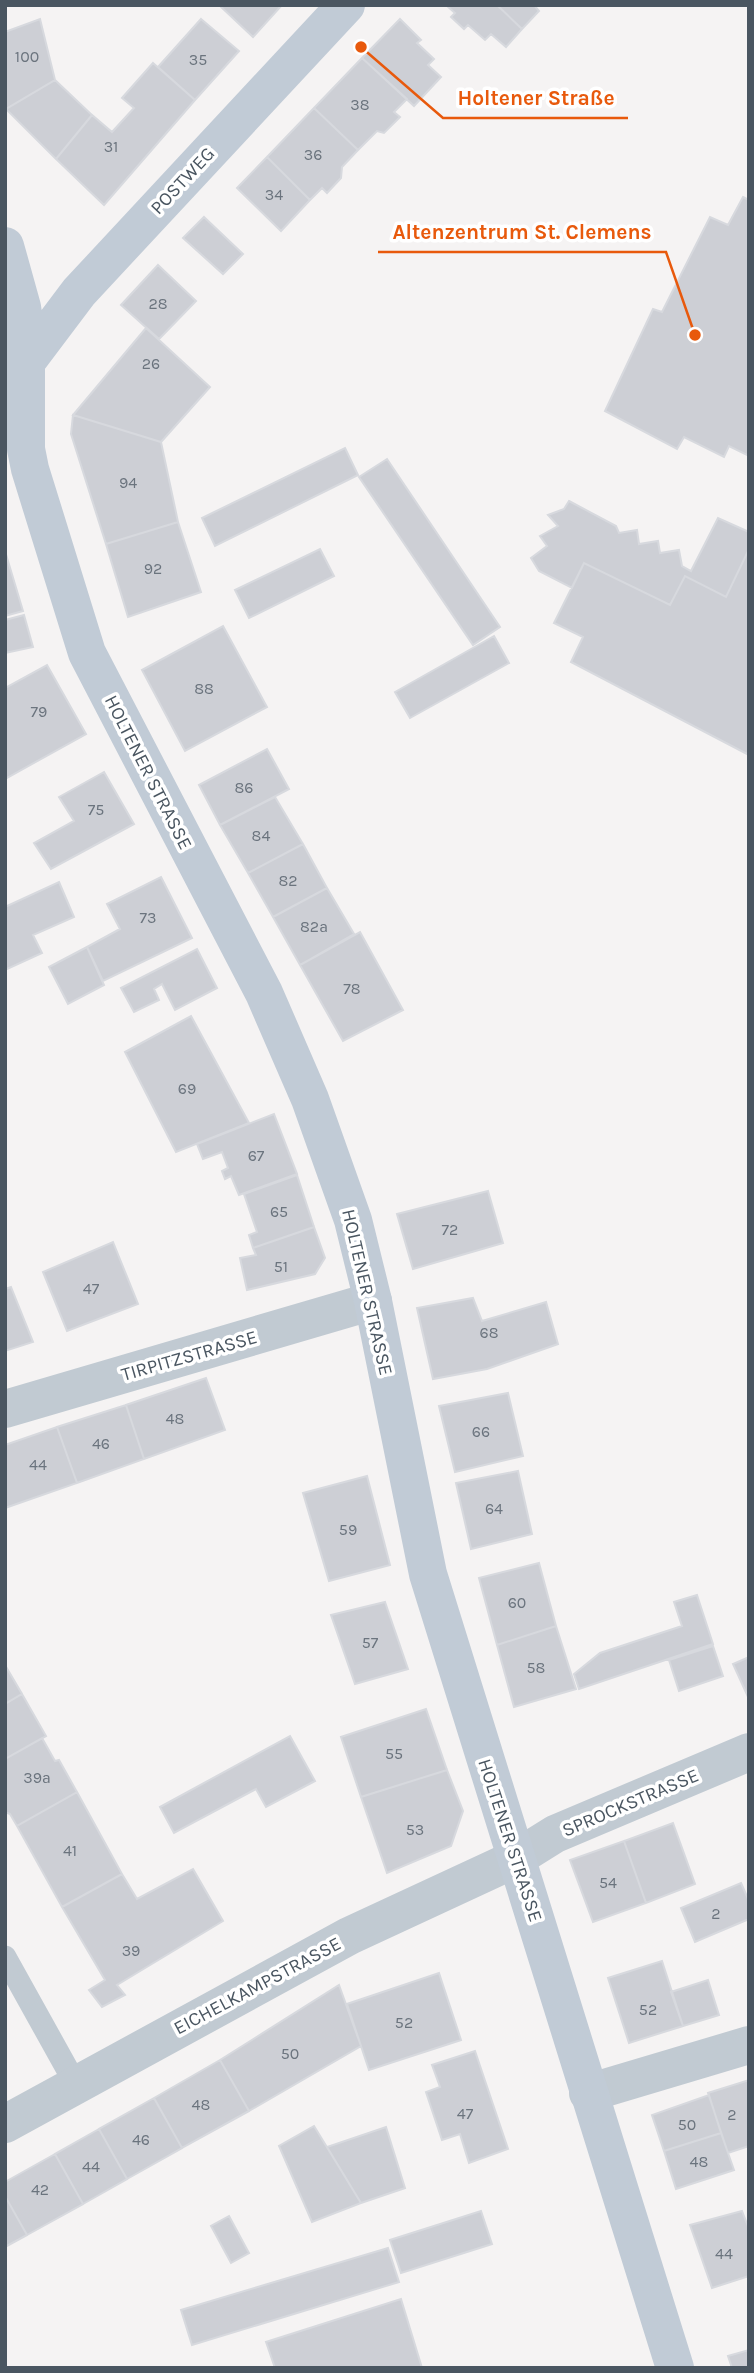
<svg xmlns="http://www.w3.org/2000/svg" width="754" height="2373" font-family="Karla,sans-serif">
  <rect width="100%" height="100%" fill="#f5f3f3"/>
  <path fill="#cdcfd5" stroke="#d7d9de" stroke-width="2" d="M219 5H282L253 37Z
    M497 5H534L539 11 522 29Z
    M497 5 522 29 506 47 491 34 485 40 468 25 464 29 451 17 455 13 447 6Z
    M40 19 55 80 6 109 5 32Z
    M201 19 239 51 195 100 158 67Z
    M400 19 421 40 417 43 434 59 428 65 441 77 414 106 362 58Z
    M362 58 407 99 394 112 400 117 384 133 377 131 358 150 314 108Z
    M153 63 195 100 104 205 56 159 92 115 112 132 134 108 122 98Z
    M55 80 92 115 56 159 6 109Z
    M314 108 358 150 342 167 341 178 327 193 322 188 310 200 267 157Z
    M267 157 310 200 281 231 237 188Z
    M743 197 749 200V456L729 446 724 457 684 437 677 449 605 411 653 309 662 312 710 217 728 225Z
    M204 217 243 254 223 274 183 238Z
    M158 265 196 301 159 339 121 305Z
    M146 328 210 387 161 442 73 415Z
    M73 415 161 442 178 522 106 544 71 434Z
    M345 448 358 475 215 546 202 518Z
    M387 459 500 627 473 645 359 477Z
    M569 501 616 526 619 533 637 530 639 544 658 541 660 553 679 550 682 566 691 571 718 518 749 532V549L726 597 685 576 670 605 584 563 572 588 539 571 531 558 547 546 540 536 558 526 548 515 564 509Z
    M178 522 201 592 128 617 106 544Z
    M320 549 334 576 249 618 235 590Z
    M749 549V755L571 662 583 637 554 623 584 563 670 605 685 576 726 597Z
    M5 551 23 611 5 616Z
    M24 615 33 647 5 653V620Z
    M223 626 267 707 185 751 142 670Z
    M494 636 509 663 410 718 395 692Z
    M47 665 86 734 5 779V688Z
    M267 749 289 789 220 825 199 785Z
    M104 772 134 824 51 869 34 843 74 821 59 797Z
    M275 797 303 844 248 873 220 825Z
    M303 844 327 888 273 917 248 873Z
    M161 877 192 938 103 981 87 947 120 929 107 904Z
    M59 882 74 917 33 935 42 953 5 970V907Z
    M327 888 354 934 300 965 273 917Z
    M360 932 403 1010 343 1041 300 965Z
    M87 947 104 985 68 1004 49 967Z
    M197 949 217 988 175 1010 162 984 154 989 159 1000 134 1012 121 988Z
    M191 1016 249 1123 176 1152 125 1052Z
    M274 1114 297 1174 239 1195 231 1176 225 1179 222 1171 228 1168 222 1152 203 1159 197 1144Z
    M297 1175 314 1227 253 1248 249 1235 257 1232 244 1194Z
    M488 1191 503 1243 413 1269 397 1214Z
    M314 1227 325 1258 315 1274 247 1290 240 1258 256 1255 253 1248Z
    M113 1242 138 1304 67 1331 43 1272Z
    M11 1287 33 1342 5 1351V1289Z
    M473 1298 482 1321 546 1302 558 1344 487 1369 433 1379 417 1308Z
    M206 1378 225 1430 144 1459 126 1405Z
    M508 1393 523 1456 455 1472 439 1406Z
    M126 1405 144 1459 77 1483 57 1427Z
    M57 1427 77 1483 5 1508V1445Z
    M518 1471 532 1534 471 1549 456 1483Z
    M367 1476 390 1565 329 1581 303 1493Z
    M539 1563 556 1626 497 1645 479 1578Z
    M697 1595 713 1644 579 1689 574 1674 600 1653 682 1626 674 1602Z
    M385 1602 408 1669 355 1684 331 1615Z
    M556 1626 576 1689 514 1707 497 1645Z
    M713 1646 723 1676 679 1691 669 1660Z
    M749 1657V1699L733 1664Z
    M5 1665 22 1694 5 1704Z
    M22 1694 46 1736 5 1759V1704Z
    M426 1709 447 1770 361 1797 341 1737Z
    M290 1736 315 1781 266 1807 256 1789 174 1833 160 1807Z
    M42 1738 55 1761 59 1760 77 1792 17 1826 10 1814 5 1812V1759Z
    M447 1770 463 1811 451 1846 387 1873 361 1797Z
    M77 1792 122 1874 62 1907 17 1826Z
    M673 1823 695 1884 646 1903 624 1841Z
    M624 1841 646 1903 593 1922 570 1860Z
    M193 1869 223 1921 117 1985 125 1995 102 2007 89 1990 105 1980 62 1907 122 1874 137 1899Z
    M741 1883 749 1901V1919L695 1942 681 1908Z
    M662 1961 683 2026 629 2043 608 1978Z
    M439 1973 461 2040 369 2070 347 2004Z
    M708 1980 719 2015 683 2026 671 1992Z
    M339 1985 361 2046 249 2111 220 2060Z
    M475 2051 508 2149 469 2163 460 2134 442 2140 426 2092 440 2087 432 2065Z
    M220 2060 249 2111 182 2148 154 2098Z
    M749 2080V2146L728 2153 708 2093Z
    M709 2095 721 2133 664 2151 652 2115Z
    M154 2098 182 2148 127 2179 99 2129Z
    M314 2126 361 2203 312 2222 279 2146Z
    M386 2127 405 2188 361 2203 327 2147Z
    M99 2129 127 2179 83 2204 55 2154Z
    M721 2133 734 2170 676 2189 664 2151Z
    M55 2154 83 2204 27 2235 5 2196V2182Z
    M5 2196 27 2235 5 2247Z
    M481 2211 492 2244 401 2273 390 2240Z
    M742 2211 749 2229V2276L712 2288 690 2225Z
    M229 2216 249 2253 231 2263 211 2226Z
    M388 2248 399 2282 192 2345 181 2310Z
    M401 2299 422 2368H275L266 2342Z
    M749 2350V2368H732L728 2356Z"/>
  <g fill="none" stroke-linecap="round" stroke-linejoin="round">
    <path stroke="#c1cad2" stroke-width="23" d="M5 1957 75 2083"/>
    <path stroke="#c1cad2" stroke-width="38" d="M5 1409 373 1301
      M588 2093 749 2045
      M5 2124 349 1936 515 1859 555 1834 749 1752"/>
    <path stroke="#c1cbd6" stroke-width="38" d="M5 246 22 307 26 335V449L30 469 87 653 264 993 310 1099 353 1220 373 1301 428 1574 675 2368
      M27 361 79 292 346 5"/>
  </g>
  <g text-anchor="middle" stroke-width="7" stroke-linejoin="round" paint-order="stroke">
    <g font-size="16" fill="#6b747e">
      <text x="27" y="62">100</text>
      <text x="198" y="65">35</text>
      <text x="360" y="110">38</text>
      <text x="111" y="152">31</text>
      <text x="313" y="160">36</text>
      <text x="274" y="200">34</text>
      <text x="158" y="309">28</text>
      <text x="151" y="369">26</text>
      <text x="128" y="488">94</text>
      <text x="153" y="574">92</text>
      <text x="204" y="694">88</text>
      <text x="39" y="717">79</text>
      <text x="244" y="793">86</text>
      <text x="96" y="815">75</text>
      <text x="261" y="841">84</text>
      <text x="288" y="886">82</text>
      <text x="148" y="923">73</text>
      <text x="314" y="932">82a</text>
      <text x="352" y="994">78</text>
      <text x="187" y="1094">69</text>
      <text x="256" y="1161">67</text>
      <text x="279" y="1217">65</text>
      <text x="450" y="1235">72</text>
      <text x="281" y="1272">51</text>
      <text x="91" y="1294">47</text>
      <text x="489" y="1338">68</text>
      <text x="175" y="1424">48</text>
      <text x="481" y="1437">66</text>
      <text x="101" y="1449">46</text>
      <text x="38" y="1470">44</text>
      <text x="494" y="1514">64</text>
      <text x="348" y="1535">59</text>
      <text x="517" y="1608">60</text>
      <text x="370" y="1648">57</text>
      <text x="536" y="1673">58</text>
      <text x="394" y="1759">55</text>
      <text x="37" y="1783">39a</text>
      <text x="415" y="1835">53</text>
      <text x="70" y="1856">41</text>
      <text x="608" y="1888">54</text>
      <text x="716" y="1919">2</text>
      <text x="131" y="1956">39</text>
      <text x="648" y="2015">52</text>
      <text x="404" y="2028">52</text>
      <text x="290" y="2059">50</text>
      <text x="201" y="2110">48</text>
      <text x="465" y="2119">47</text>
      <text x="732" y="2120">2</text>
      <text x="687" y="2130">50</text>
      <text x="141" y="2145">46</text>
      <text x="699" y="2167">48</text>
      <text x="91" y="2172">44</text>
      <text x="40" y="2195">42</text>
      <text x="724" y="2259">44</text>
    </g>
    <g font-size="19" fill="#4a5661" stroke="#fff">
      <text transform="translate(182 180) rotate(-47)" y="7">POSTWEG</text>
      <text transform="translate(149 772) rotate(63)" y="7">HOLTENER STRASSE</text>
      <text transform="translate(368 1292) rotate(77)" y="7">HOLTENER STRASSE</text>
      <text transform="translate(189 1355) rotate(-16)" y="7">TIRPITZSTRASSE</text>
      <text transform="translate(630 1802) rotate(-23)" y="7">SPROCKSTRASSE</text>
      <text transform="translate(511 1840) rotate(72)" y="7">HOLTENER STRASSE</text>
      <text transform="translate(257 1985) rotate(-28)" y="7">EICHELKAMPSTRASSE</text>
    </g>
  </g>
  <path fill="none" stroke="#e8590c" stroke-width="2.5" d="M361 47L443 118H628M695 335L666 252H378"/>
  <g fill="#e8590c" stroke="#fff" stroke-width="2.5">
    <circle cx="361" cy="47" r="7"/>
    <circle cx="695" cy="335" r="7"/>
  </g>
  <g font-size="21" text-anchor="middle" font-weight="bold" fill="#e8590c" stroke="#fff" stroke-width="7" stroke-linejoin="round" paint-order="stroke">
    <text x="536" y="105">Holtener Straße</text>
    <text x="522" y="239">Altenzentrum St. Clemens</text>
  </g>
  <rect width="754" height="2373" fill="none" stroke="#4a5661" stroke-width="14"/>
</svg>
